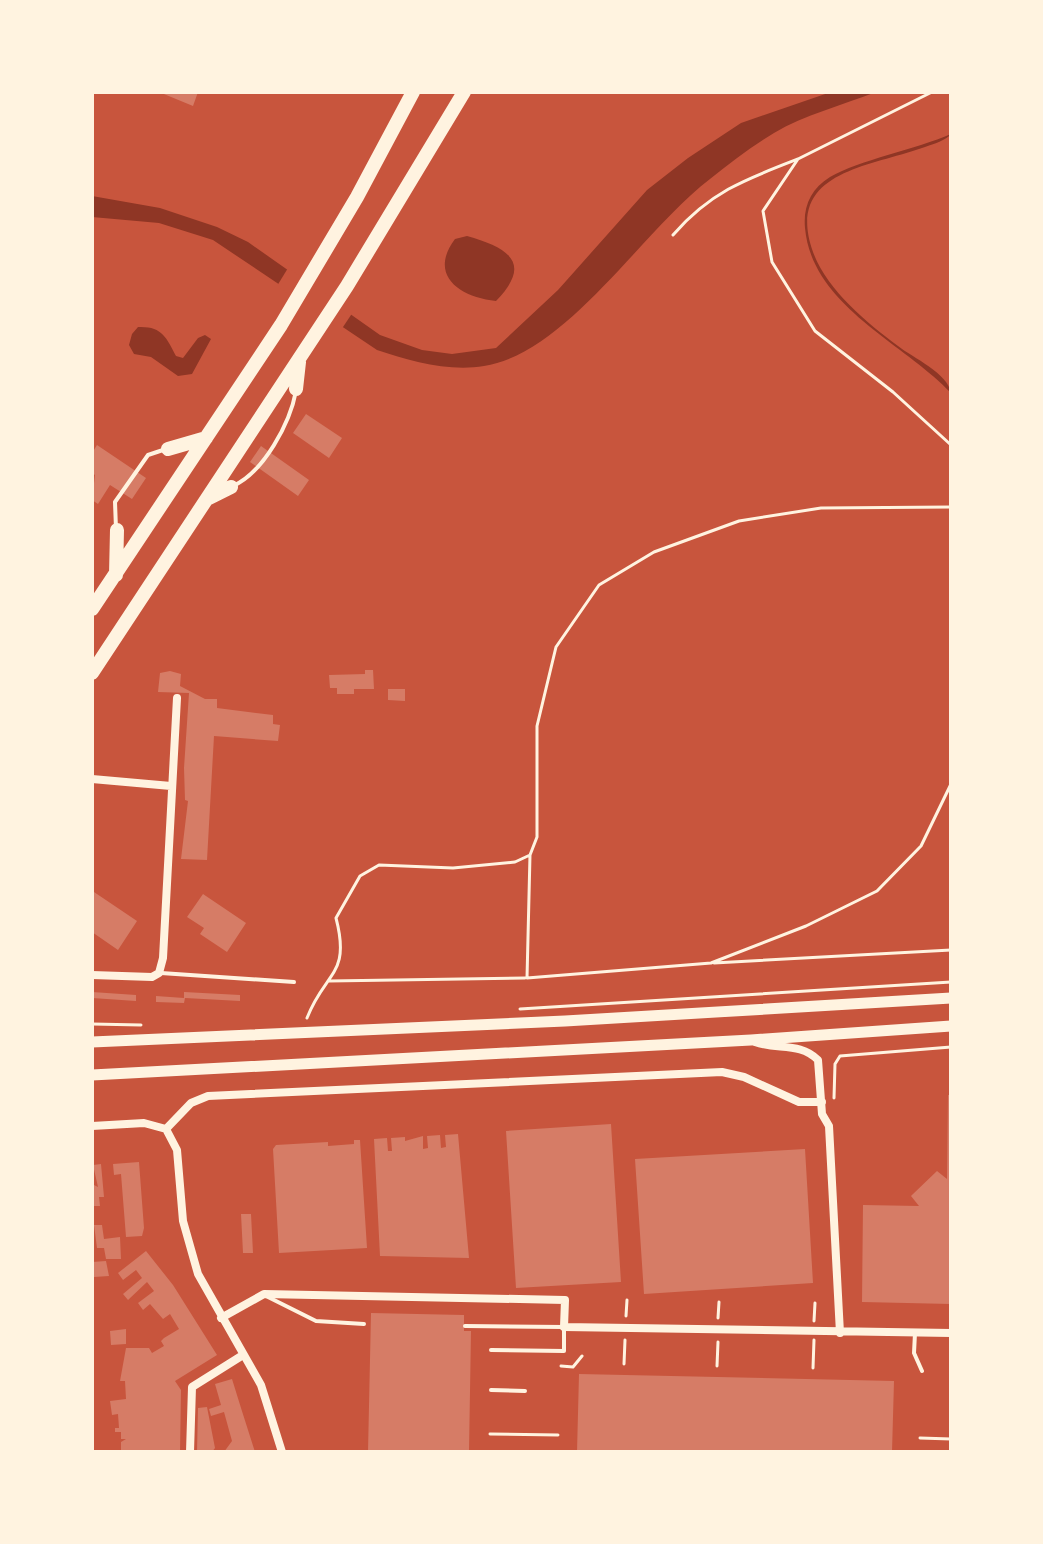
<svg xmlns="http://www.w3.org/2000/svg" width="1043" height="1544" font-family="'Work Sans',sans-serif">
  <rect width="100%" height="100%" fill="#c8553d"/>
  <path fill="#8f3625" d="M831 92H876C843 105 804 115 774 133 752 146 730 163 710 179 642 231 567 353 484 366 449 372 410 361 377 350L213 240 159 223 92 217V196L160 208 217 227 248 242 380 335 422 350 452 354 496 348 558 290 647 190 688 158 741 123Z
    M951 134C946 140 934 144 925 147 870 167 784 171 813 252 827 290 866 322 898 346 913 358 948 373 951 393 904 343 812 306 805 228 803 206 811 189 830 177 859 160 917 149 951 134Z
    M467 236C509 248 533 263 496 301 459 297 428 275 455 239Z
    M138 327C162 326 166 337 176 356L183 358 198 338 205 335 211 339 192 374 178 376 151 357 134 354 129 345 132 334Z"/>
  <path fill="#c8553d" d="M288 268 353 312 341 330 277 286Z"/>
  <path fill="#d67c66" d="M159 92H198L193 106Z
    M306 414 342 438 329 458 293 433Z
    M97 445 146 478 132 499 110 485 98 504 92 500 95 475 92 473V453Z
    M261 446 309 480 298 496 250 462Z
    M365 670H373L374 689H354V694H337V688H330L329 675 365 674Z
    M170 671 181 674 180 686 205 699H217V708L273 715V724L280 725 278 741 214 736 207 860 181 859 188 801 185 800 184 768 189 693 158 692 160 673Z
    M388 689H405V701L388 700Z
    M94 892 137 921 118 950 92 932Z
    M203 894 246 923 227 952 200 934 204 928 187 917Z
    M92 992 136 995V1001L92 998Z
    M184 992 240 995V1001L185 998 184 1003 156 1002V996L184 998Z
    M948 1095H951V1304L862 1302 863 1205 919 1206 911 1196 913 1194 937 1171 947 1179Z
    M611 1124 621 1282 516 1288 506 1131Z
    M458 1134 469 1258 380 1256 374 1139 387 1138 388 1151H392L391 1138 405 1137V1141L423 1136V1149L428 1148 427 1136 440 1135 441 1148 446 1147 445 1135Z
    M354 1140H360L367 1248 279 1253 273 1149 276 1145 328 1142V1146L354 1144Z
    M805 1149 813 1283 644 1294 635 1159Z
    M139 1162 144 1228 142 1236 126 1237 121 1174 114 1175 113 1164Z
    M101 1164 104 1197H99L100 1206H92V1184L98 1187 93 1165Z
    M241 1214H251L253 1253H243Z
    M94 1225H102L104 1239 120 1237 121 1259H106L104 1248H97Z
    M146 1251 173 1285 217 1355 175 1381 181 1390 180 1452 121 1451V1442L126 1439H121V1432H115V1428H119L118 1414 112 1415 110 1401 126 1399 125 1381H120L126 1348H149L152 1353 164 1346 161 1341 164 1338 179 1329 170 1314 163 1319 150 1304 143 1310 138 1303 154 1291 147 1282 128 1300 123 1294 142 1278 136 1270 123 1280 118 1273Z
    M106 1261 109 1276 94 1277 92 1262Z
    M371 1313 464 1315V1331H471L469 1452H368Z
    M126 1329V1344L111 1345 110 1331Z
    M579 1374 894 1381 892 1452H577Z
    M232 1379 241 1408 255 1452H224L232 1441 224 1412 211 1416 209 1409 221 1405 215 1384Z
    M207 1407 215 1448 212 1452H197L198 1408Z"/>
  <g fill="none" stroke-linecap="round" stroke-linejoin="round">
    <path stroke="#fff3e0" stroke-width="3" d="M932 92 798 159 763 211 772 262 815 331 893 392 951 445
      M673 235C710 192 746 179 798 159
      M951 507 821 508 739 521 654 552 599 585 556 647 537 726V837L530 855 527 978 711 963 806 926 877 891 921 846 951 784
      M714 963 951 950
      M329 981 525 978
      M520 1009 951 982
      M307 1018C325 971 351 976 336 918L360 876 379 865 453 868 515 862 530 855
      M92 1024 141 1025
      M834 1098 835 1064 840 1056 951 1047
      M626 1316 627 1300
      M718 1318 719 1302
      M814 1321 815 1303
      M624 1364 625 1340
      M561 1366 573 1367 582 1356
      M717 1366 718 1342
      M813 1368 814 1340
      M490 1434 558 1435
      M920 1438 951 1439"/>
    <path stroke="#fff3e0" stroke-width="4" d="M233 486C264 472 290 423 296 391
      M116 529 115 502 148 455 166 449
      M161 973 294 982
      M268 1297 316 1321 364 1324
      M465 1326 564 1327V1351L491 1350
      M915 1333 914 1353 922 1371
      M491 1390 525 1391"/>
    <path stroke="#fff3e0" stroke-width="8" d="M92 779 171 786
      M92 975 152 977 159 973 163 958 177 698
      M755 1042C778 1050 800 1042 818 1060L822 1114 829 1126 840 1333
      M92 1126 144 1123 166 1129
      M166 1129 191 1103 208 1096 722 1072 744 1077 799 1102H822
      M166 1129 177 1150 183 1221 198 1274 261 1385 282 1452
      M221 1318 264 1294 565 1300 564 1327 951 1333
      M190 1452 192 1387 243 1355"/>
    <path stroke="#fff3e0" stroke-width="11" d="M92 1042 565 1021 951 998
      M92 1075 751 1040 951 1026"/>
    <path stroke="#fff3e0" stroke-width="14" d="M296 389 299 362
      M168 449 206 438
      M209 498 231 487
      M116 575 117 530
      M92 609 281 325 357 197 413 92
      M92 673 347 286 464 92"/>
  </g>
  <rect width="1043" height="1544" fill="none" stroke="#fff3e0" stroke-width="188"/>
</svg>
